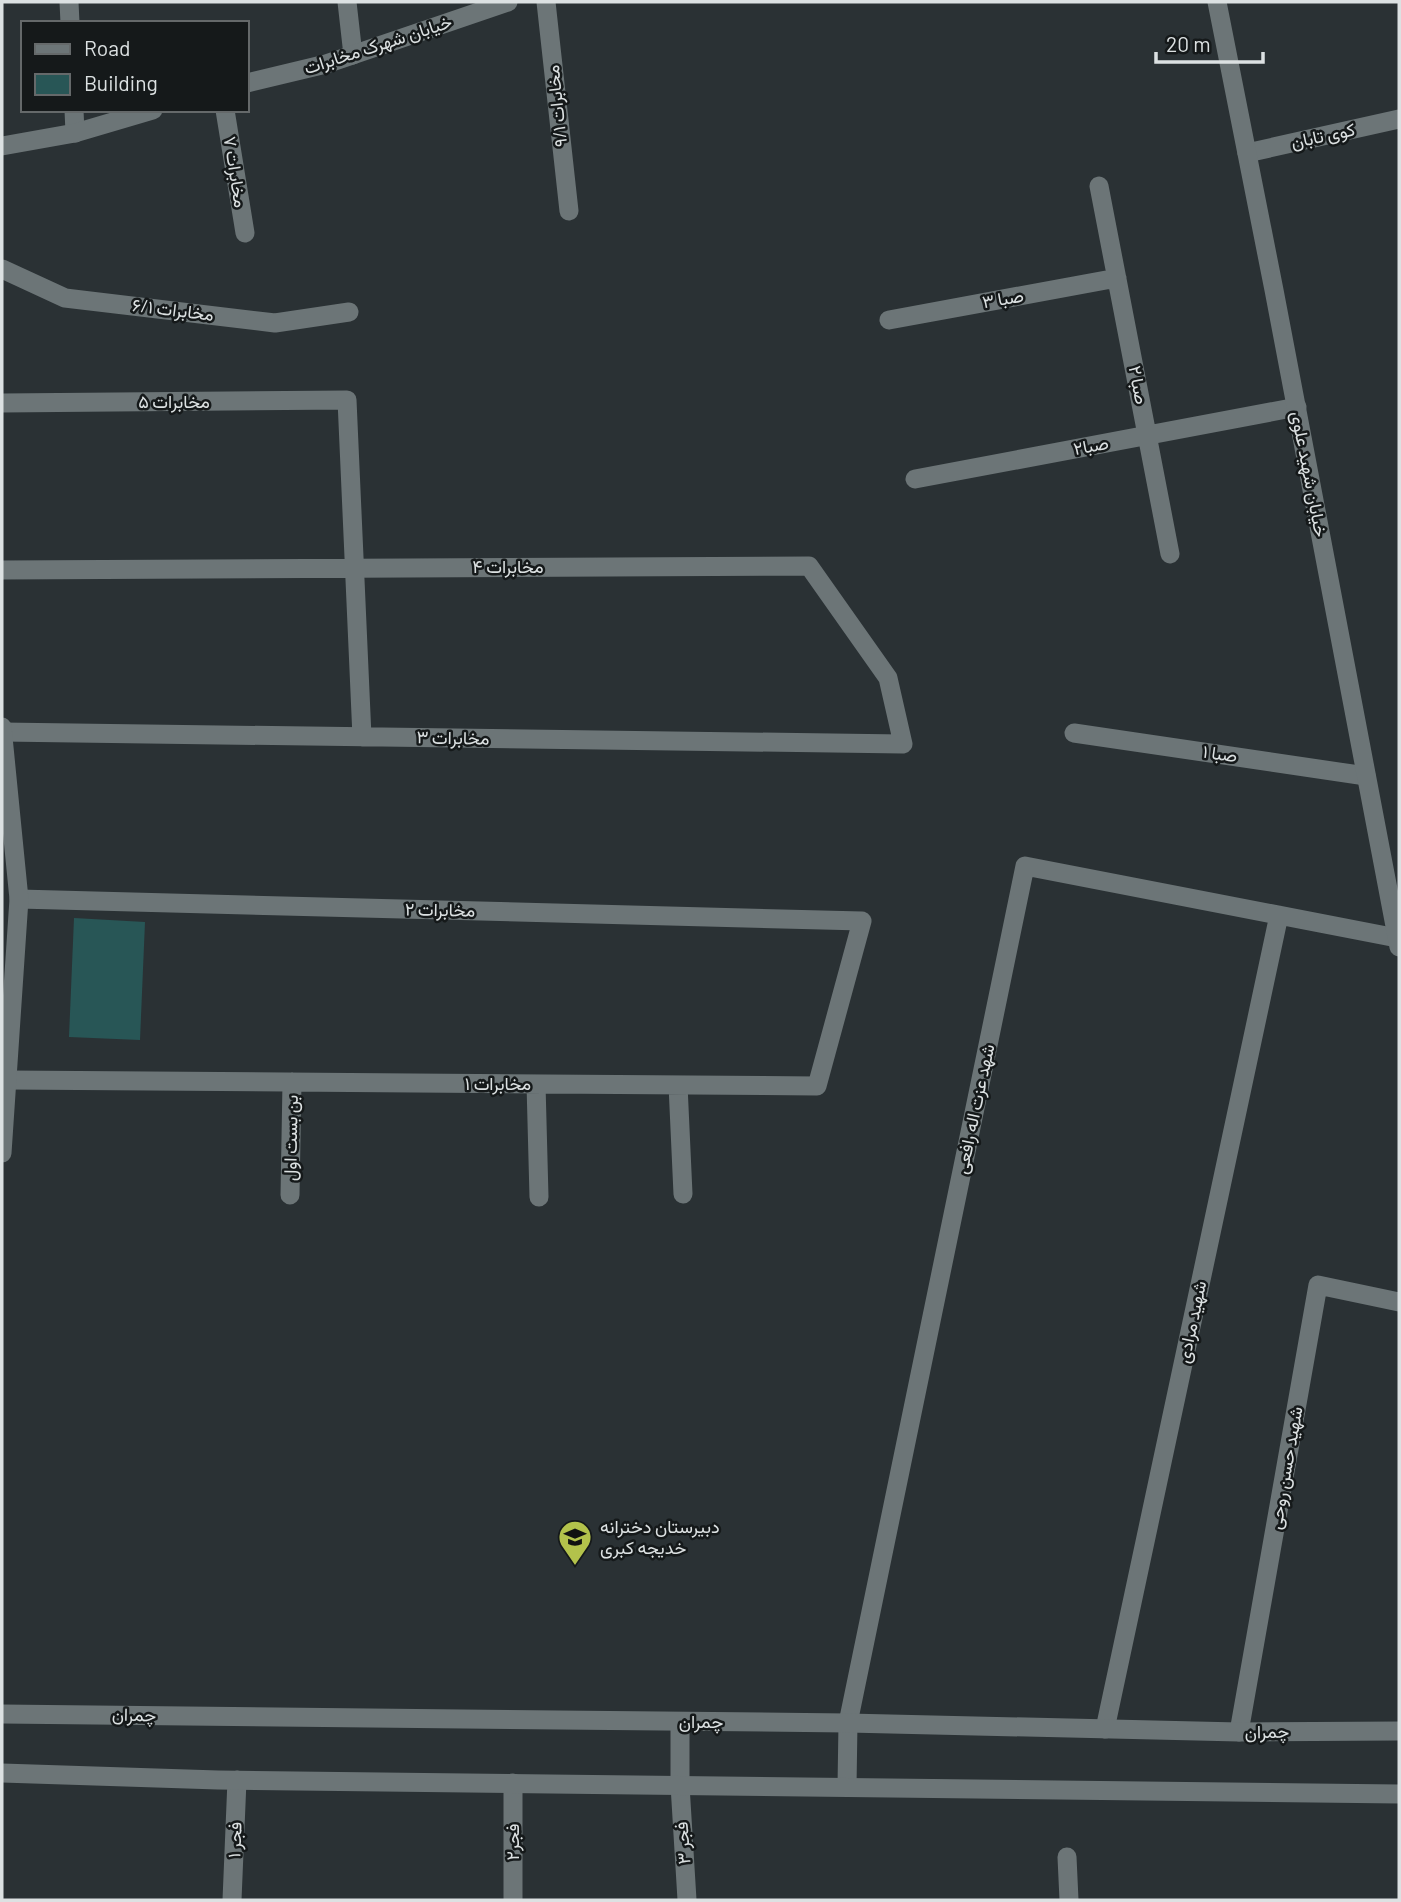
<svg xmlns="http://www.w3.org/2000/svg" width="1401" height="1902" font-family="Barlow,Vazirmatn,sans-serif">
  <rect width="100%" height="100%" fill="#2a3134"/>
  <path fill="#285656" d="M74 918 145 922 140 1040 69 1037Z"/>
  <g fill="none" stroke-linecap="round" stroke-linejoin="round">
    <path stroke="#6c7577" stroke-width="19" d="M69 2 70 23
      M347 2 353 55
      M546 2 569 211
      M74 110 75 133
      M225 110 245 233
      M1247 153 1399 119
      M1099 186 1170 554
      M2 269 65 298 275 323 349 312
      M889 320 1117 278
      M2 403 347 400 362 737
      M915 479 1297 407
      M2 570 809 566 888 678 903 744 2 732
      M1074 733 1366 776
      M7 1080 817 1086 862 921 19 899
      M536 1084 539 1197
      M678 1085 683 1194
      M290 1195 292 1082
      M680 1722V1785L687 1900
      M1105 1729 1279 915
      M1239 1732 1318 1285 1399 1302
      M513 1783V1900
      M847 1787 848 1723 1025 866 1397 938
      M1067 1857 1069 1900
      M232 1900 237 1780"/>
    <path stroke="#6c7577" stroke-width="19" d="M247 83 326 64 508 2
      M2 146 75 133 153 110
      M2 727 19 899 2 1153"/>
    <path stroke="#6c7577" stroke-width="19" d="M1217 2 1274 290 1399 947
      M2 1714 848 1723 1239 1732 1399 1731
      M2 1773 218 1780 1399 1794"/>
  </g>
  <defs>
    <symbol id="school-pin" viewBox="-11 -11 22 30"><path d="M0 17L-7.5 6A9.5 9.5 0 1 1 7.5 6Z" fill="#b3c24b" stroke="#15191a"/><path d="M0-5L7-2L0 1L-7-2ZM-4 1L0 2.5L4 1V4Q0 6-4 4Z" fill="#111"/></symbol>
  </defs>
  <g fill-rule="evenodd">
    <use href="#school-pin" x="556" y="1518" width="38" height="52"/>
  </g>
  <g text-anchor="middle" stroke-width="5" stroke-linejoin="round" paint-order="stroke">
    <g font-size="18" fill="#dce1e2" stroke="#15191a">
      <text transform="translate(378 45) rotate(-18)" y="6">خیابان شهرک مخابرات</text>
      <text transform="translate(557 106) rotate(-96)" y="6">مخابرات ۹/۱</text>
      <text transform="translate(1323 136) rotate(-12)" y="6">کوی تابان</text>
      <text transform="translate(235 172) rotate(81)" y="6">مخابرات ۷</text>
      <text transform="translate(1003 299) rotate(-10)" y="6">صبا ۳</text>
      <text transform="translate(173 310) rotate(7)" y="6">مخابرات ۶/۱</text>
      <text transform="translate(1138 385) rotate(79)" y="6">صبا ۲</text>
      <text x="174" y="408">مخابرات ۵</text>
      <text transform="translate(1091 446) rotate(-11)" y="6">صبا۲</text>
      <text transform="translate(1309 474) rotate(79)" y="6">خیابان شهید علوی</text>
      <text x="508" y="573">مخابرات ۴</text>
      <text transform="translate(453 738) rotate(1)" y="6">مخابرات ۳</text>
      <text transform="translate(1220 754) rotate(8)" y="6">صبا ۱</text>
      <text transform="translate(440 910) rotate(1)" y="6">مخابرات ۲</text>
      <text x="498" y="1090">مخابرات ۱</text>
      <text transform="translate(975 1109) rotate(-78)" y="6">شهد عزت اله رافعی</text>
      <text transform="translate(291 1138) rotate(-89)" y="6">بن بست اول</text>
      <text transform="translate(1192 1322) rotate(-78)" y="6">شهید مرادی</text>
      <text transform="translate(1286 1468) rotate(-80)" y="6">شهید حسن روحی</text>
      <text transform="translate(134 1715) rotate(1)" y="6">چمران</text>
      <text x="701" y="1728">چمران</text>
      <text transform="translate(1267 1732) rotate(-1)" y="6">چمران</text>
      <text transform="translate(235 1840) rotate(-88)" y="6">فجر ۱</text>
      <text transform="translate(513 1842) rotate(-90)" y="6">فجر۲</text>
      <text transform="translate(683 1843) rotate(-94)" y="6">فجر ۳</text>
    </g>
    <g font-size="18" fill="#dce1e2" stroke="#15191a" text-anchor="start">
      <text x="600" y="1533">دبیرستان دخترانه<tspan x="600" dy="21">خدیجه کبری</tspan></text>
    </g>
  </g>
  <rect width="1401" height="1902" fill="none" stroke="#dce1e2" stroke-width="7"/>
  <rect x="21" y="21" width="228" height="91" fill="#15191a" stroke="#65696a" stroke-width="2"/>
  <rect x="35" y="44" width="35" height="10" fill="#6c7577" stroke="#65696a" stroke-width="2"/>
  <text x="84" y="56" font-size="21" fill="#dce1e2">Road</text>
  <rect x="35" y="74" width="35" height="21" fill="#285656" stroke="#65696a" stroke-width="2"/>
  <text x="84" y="91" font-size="21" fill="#dce1e2">Building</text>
  <path d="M1156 52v10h107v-10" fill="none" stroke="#dce1e2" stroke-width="3.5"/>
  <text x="1166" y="52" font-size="21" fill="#dce1e2" stroke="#15191a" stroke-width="5" paint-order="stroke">20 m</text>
</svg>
